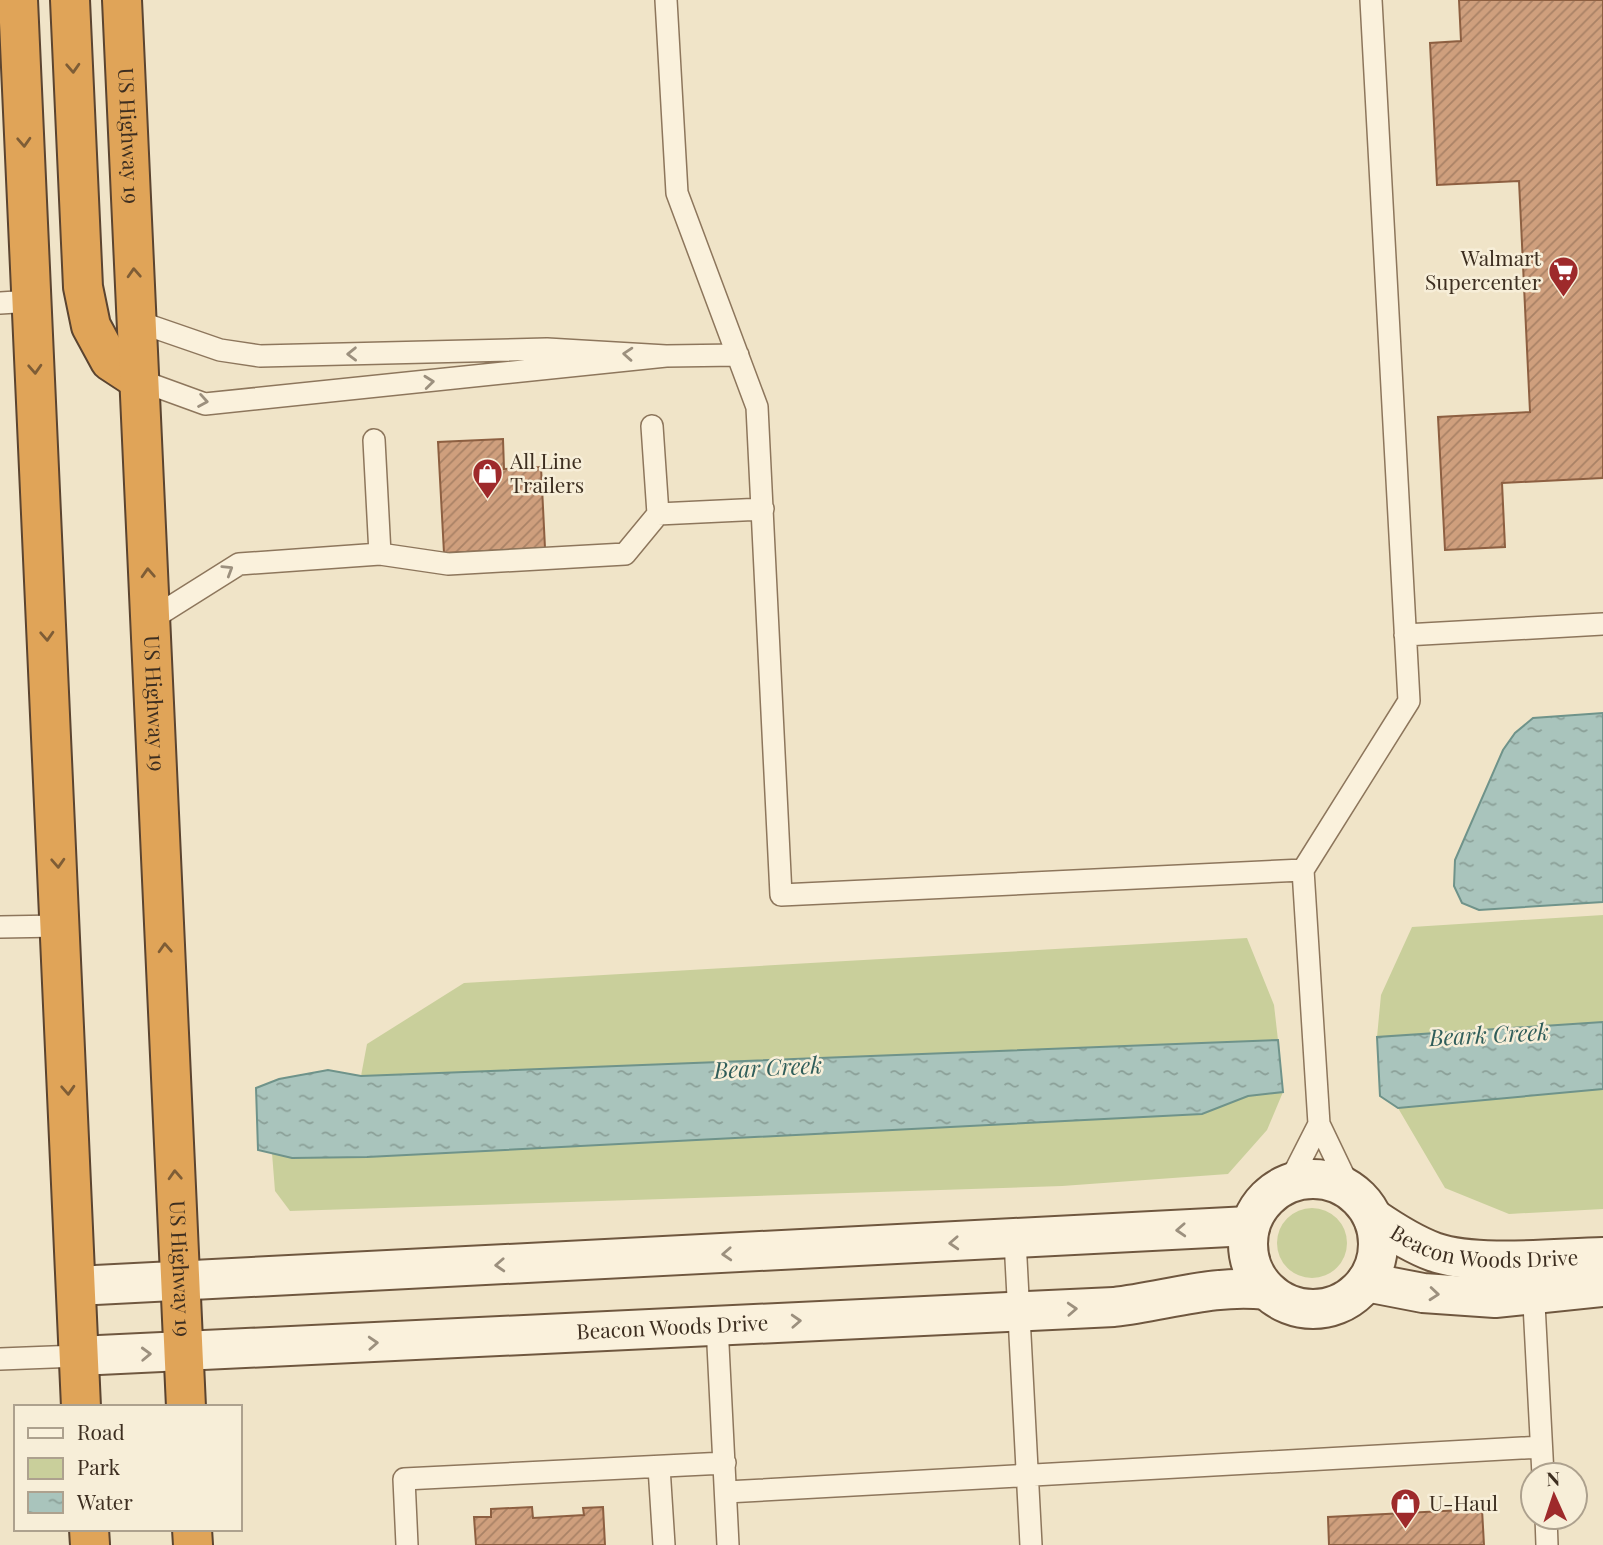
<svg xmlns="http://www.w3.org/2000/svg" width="1603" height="1545" font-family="'Playfair Display',serif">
  <defs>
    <pattern id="water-ripples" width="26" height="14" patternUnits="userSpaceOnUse" patternTransform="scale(1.75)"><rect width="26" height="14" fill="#a9c4bc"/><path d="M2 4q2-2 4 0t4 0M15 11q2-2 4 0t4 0" fill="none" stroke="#8ba098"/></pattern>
    <pattern id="building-hatch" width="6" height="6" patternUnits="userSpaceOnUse" patternTransform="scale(1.75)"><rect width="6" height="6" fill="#cf9f7d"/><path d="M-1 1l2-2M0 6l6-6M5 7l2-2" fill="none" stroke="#a98266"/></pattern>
  </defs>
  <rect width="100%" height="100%" fill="#f0e4c8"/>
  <path fill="#c9cf9b" d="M1603 915V1022L1377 1037 1381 995 1412 927Z
    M1247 938 1274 1005 1278 1040 361 1076 367 1044 464 983Z
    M1603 1089V1209L1509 1214 1445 1188 1398 1108Z
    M1283 1092 1267 1130 1228 1174 1062 1186 290 1211 275 1191 272 1153 292 1158 367 1157 1202 1114 1248 1096Z
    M1277 1243a35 35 0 1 1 70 0a35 35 0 1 1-70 0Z"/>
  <path fill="url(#water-ripples)" stroke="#6f938a" stroke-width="2" d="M1603 713V902L1479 910 1462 903 1454 886 1455 860 1503 750 1515 733 1533 718Z
    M1603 1022V1089L1398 1108 1380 1096 1377 1037Z
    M1278 1040 1283 1092 1248 1096 1202 1114 367 1157 292 1158 258 1150 256 1088 279 1079 328 1070 361 1076Z"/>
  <path fill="url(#building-hatch)" stroke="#8d5f41" stroke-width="2" d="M1459 0H1603V478L1502 483 1505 547 1445 550 1438 417 1530 412 1519 181 1437 185 1430 43 1461 41Z
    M503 439 504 469 541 467 545 548 444 553 438 442Z
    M532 1507 533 1518 584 1515 583 1508 603 1507 605 1545H476L474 1517H491V1509Z
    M1482 1509 1484 1545H1329L1328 1517Z"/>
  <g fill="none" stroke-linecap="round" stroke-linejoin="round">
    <defs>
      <path id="lane" d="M666 0 677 193 757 407 781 895 1303 870
        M0 303 32 301
        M136 321 220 350 260 356 547 349 666 356 205 404 139 380
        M666 356 738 355
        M652 426 658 514
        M374 440 380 554
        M150 620 239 564 380 554 448 564 625 554 658 514 763 509
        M1405 635 1603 624
        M0 927 60 926
        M1289 1183 1319 1124
        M1351 1191 1319 1124 1303 870 1409 701 1371 0
        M1015 1240 1031 1545
        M1533 1285 1543 1475
        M717 1325 728 1545
        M0 1359 78 1356
        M659 1467 664 1545
        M726 1492 1541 1447
        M1546 1517 1547 1545
        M407 1545 404 1479 725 1463"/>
      <g id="secondary">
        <circle cx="1313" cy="1244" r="65"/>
        <path id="s1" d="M1373 1218C1392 1231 1412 1244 1434 1252 1478 1267 1555 1258 1603 1257"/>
        <path d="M1366 1282 1423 1293 1495 1298 1603 1287"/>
        <path d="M76 1286 1249 1226"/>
        <path id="s2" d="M78 1356 1114 1307C1166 1301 1214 1284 1266 1290"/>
      </g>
      <g id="highway">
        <path d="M18 0 81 1407"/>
        <path d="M70 0 83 287 91 326 110 361 139 380"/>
        <path id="s3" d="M122 0 186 1407"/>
        <path d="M89 1529 90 1545"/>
        <path d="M192 1529 193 1545"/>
      </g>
    </defs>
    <use href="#lane" stroke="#8d765c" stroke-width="24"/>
    <use href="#secondary" stroke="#6f573f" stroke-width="42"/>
    <use href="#highway" stroke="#5b4430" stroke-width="42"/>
    <use href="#lane" stroke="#faf1dc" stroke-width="21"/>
    <use href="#secondary" stroke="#faf1dc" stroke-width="38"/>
    <use href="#highway" stroke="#e0a458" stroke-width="38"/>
  </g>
  <defs><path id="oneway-chevron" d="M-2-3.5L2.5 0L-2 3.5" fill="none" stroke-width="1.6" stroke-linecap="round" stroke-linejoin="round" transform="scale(1.75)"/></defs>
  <g stroke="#7e5d36">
    <use href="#oneway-chevron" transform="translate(73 68) rotate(87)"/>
    <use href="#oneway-chevron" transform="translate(24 142) rotate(87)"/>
    <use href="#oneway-chevron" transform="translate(134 273) rotate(-93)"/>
    <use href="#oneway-chevron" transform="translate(35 369) rotate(87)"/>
    <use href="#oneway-chevron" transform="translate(148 573) rotate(-93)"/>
    <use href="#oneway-chevron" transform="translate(47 636) rotate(87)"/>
    <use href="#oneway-chevron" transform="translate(58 863) rotate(87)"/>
    <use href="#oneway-chevron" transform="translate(165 948) rotate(-93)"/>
    <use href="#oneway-chevron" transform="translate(68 1090) rotate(87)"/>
    <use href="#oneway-chevron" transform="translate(175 1175) rotate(-93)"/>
  </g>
  <g stroke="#9c907e">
    <use href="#oneway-chevron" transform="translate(352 354) rotate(179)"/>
    <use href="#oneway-chevron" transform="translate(628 354) rotate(-176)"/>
    <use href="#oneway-chevron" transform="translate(429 382) rotate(-6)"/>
    <use href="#oneway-chevron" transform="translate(203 401) rotate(10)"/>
    <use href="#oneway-chevron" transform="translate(228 570) rotate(-32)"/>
    <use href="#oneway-chevron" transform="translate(1181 1230) rotate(177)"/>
    <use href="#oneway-chevron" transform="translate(954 1243) rotate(177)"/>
    <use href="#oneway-chevron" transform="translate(727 1254) rotate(177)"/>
    <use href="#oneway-chevron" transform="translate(500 1265) rotate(177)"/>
    <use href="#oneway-chevron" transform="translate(1434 1294) rotate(5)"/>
    <use href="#oneway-chevron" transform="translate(1072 1309) rotate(-3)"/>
    <use href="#oneway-chevron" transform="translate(796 1321) rotate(-3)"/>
    <use href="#oneway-chevron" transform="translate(373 1343) rotate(-3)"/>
    <use href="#oneway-chevron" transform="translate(146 1354) rotate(-2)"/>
  </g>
  <defs>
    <symbol id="supermarket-pin" viewBox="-11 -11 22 30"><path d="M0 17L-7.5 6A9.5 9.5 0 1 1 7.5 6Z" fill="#9e2a2b" stroke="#f7eed8"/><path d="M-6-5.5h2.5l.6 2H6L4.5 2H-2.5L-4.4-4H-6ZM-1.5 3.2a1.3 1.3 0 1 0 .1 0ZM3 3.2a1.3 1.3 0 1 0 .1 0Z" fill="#fff"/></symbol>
    <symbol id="shop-pin" viewBox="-11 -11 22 30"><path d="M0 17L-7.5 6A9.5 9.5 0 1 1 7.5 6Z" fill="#9e2a2b" stroke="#f7eed8"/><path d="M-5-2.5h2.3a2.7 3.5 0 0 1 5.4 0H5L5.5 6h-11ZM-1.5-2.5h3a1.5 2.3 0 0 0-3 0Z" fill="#fff"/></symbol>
  </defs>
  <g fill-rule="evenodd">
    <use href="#supermarket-pin" x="1546" y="254" width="35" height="47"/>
    <use href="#shop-pin" x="470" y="456" width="35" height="47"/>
    <use href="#shop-pin" x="1388" y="1486" width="35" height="47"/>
  </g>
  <g text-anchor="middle" stroke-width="5" stroke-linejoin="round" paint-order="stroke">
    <g font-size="21" fill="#3d2e20" stroke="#f7eed8">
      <text dy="7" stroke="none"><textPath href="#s3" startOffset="136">US Highway 19</textPath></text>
      <text dy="7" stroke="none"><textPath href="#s3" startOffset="704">US Highway 19</textPath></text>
      <text dy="7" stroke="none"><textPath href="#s1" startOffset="119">Beacon Woods Drive</textPath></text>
      <text dy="7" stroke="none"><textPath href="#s3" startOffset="1270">US Highway 19</textPath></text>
      <text dy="7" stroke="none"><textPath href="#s2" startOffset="595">Beacon Woods Drive</textPath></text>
    </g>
    <g font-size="21" fill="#3d2e20" stroke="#f7eed8" text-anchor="start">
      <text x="1541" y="266" text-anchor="end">Walmart<tspan x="1541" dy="24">Supercenter</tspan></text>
      <text x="510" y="469">All Line<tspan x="510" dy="24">Trailers</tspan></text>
      <text x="1429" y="1511">U-Haul</text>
    </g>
    <g font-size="23" font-style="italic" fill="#2f5d5a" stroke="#f7eed8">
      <text transform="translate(1489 1035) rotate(-3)" y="8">Beark Creek</text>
      <text transform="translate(768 1068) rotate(-3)" y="8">Bear Creek</text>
    </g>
  </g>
  <rect x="14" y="1405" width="228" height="126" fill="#f7eed8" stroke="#ada18e" stroke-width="2"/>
  <rect x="28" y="1428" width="35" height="10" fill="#faf1dc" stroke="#ada18e" stroke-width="2"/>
  <text x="77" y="1440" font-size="21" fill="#3d2e20">Road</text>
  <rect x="28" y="1458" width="35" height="21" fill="#c9cf9b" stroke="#ada18e" stroke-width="2"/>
  <text x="77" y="1475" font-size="21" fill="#3d2e20">Park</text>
  <rect x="28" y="1492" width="35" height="21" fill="url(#water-ripples)" stroke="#ada18e" stroke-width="2"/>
  <text x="77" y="1510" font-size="21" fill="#3d2e20">Water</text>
  <g transform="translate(1554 1496) rotate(357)"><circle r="33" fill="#f7eed8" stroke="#ada18e" stroke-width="2"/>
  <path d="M0-5L12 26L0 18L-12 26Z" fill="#9e2a2b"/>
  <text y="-10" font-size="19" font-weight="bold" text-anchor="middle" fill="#3d2e20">N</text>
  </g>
</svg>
